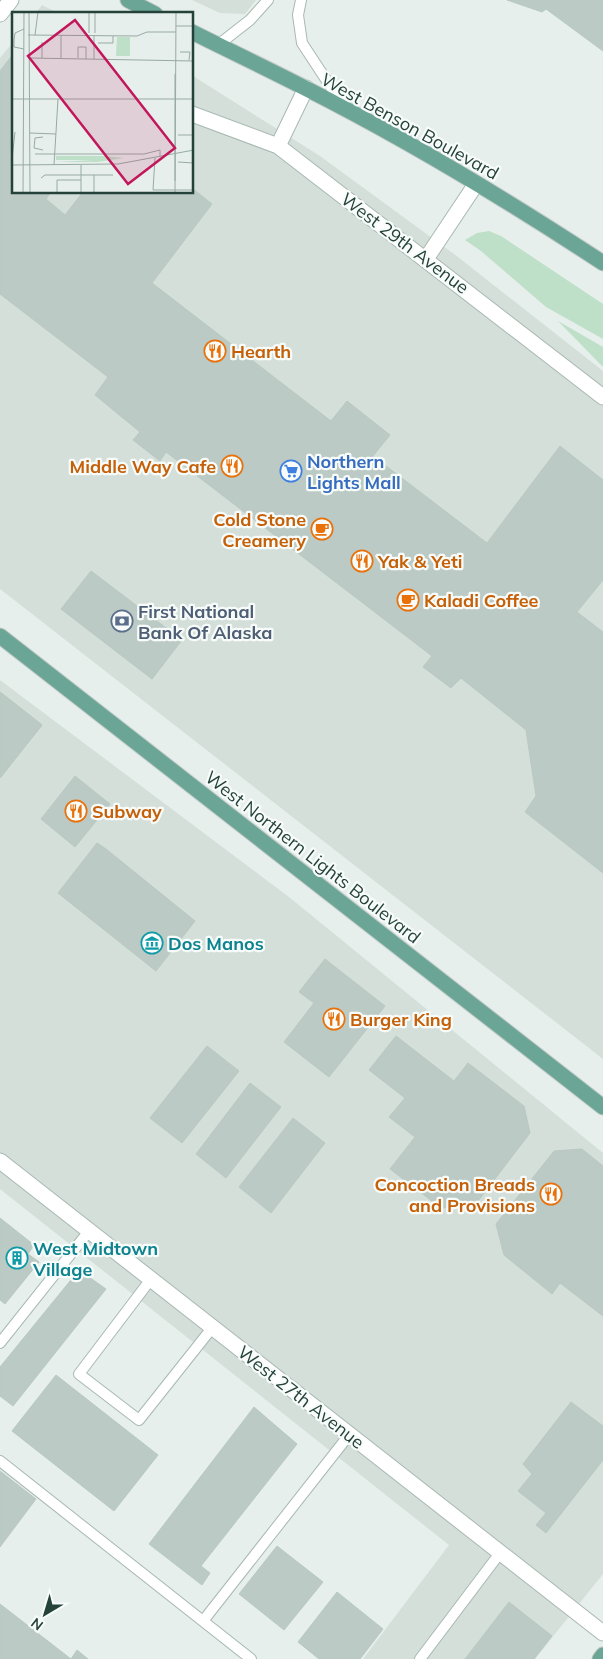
<svg xmlns="http://www.w3.org/2000/svg" width="603" height="1659" font-family="Mulish,sans-serif">
<style>
.built{fill:#d4dfda}
.green{fill:#bfe0c8}
.building{fill:#bbcac4;stroke:#b8c9c2}
.lines{fill:none;stroke-linecap:round;stroke-linejoin:round}
.service-casing{stroke:#a8b8b2;stroke-width:12}
.minor-casing{stroke:#a8b8b2;stroke-width:17}
.secondary-casing{stroke:#a4bbb3;stroke-width:17}
.primary-casing{stroke:#c2cac8;stroke-width:17}
.service{stroke:#fff;stroke-width:10}
.minor{stroke:#fff;stroke-width:15}
.secondary{stroke:#fff;stroke-width:15}
.primary{stroke:#6aa596;stroke-width:15}
.labels{text-anchor:middle;dominant-baseline:central;stroke-width:4.5;stroke-linejoin:round;paint-order:stroke}
.street-label{font-size:18px;fill:#24423a;stroke:#f7fbf9}
.food-label{font-size:18px;font-weight:bold;fill:#c56008;stroke:#f7fbf9;text-anchor:start}
.shop-label{font-size:18px;font-weight:bold;fill:#366cbe;stroke:#f7fbf9;text-anchor:start}
.service-label{font-size:18px;font-weight:bold;fill:#4e5e75;stroke:#f7fbf9;text-anchor:start}
.culture-label{font-size:18px;font-weight:bold;fill:#0d838f;stroke:#f7fbf9;text-anchor:start}
.inset-road{fill:none;stroke:#98aaa4;stroke-width:1}
.view{fill:#c2185b;fill-opacity:0.15;stroke:#c2185b;stroke-width:2.5}
.inset-edge{fill:none;stroke:#24423a;stroke-width:2.5}
</style>
<rect width="100%" height="100%" fill="#e6efeb"/>
<path class="built" d="M192,0H256L245,14L220,13Z
M42,5L60,14H35Z
M14,41V192H192L193,76L320,156L458,257L603,371V1059L0,589V58Z
M0,680L289,897L603,1153V1574L535,1659H363L449,1545L0,1189Z"/>
<path class="green" d="M489,231L501,236L603,304V339L546,307L481,251L465,240L477,233Z
M558,321L603,347V367Z"/>
<path class="building" d="M507,0H603V51L546,9L542,12Z
M14,53V192H51L46,199L65,215L83,192H192V188L212,204L152,283L331,421L347,401L390,435L373,456L487,543L560,446L603,480V580L577,612L603,632V873L525,812L536,796L526,730L461,678L451,688L423,667L432,656L166,452L160,461L133,440L140,432L95,395L108,377L0,294V71Z
M91,571L182,640L152,679L61,609Z
M0,692L42,725L0,778Z
M0,692L42,725L0,778Z
M75,776L110,804L75,847L41,819Z
M97,843L106,849L195,921L156,971L58,893Z
M325,959L385,1006L329,1077L284,1042L314,1003L299,992Z
M396,1036L454,1081L468,1063L524,1106L530,1133L475,1205L441,1208L390,1169L415,1137L389,1117L405,1098L369,1070Z
M207,1046L239,1071L182,1143L150,1118Z
M250,1083L281,1107L226,1178L196,1154Z
M293,1118L325,1143L271,1213L239,1187Z
M582,1149L603,1166V1316L560,1283L552,1294L504,1255L496,1224L554,1151Z
M0,1218L34,1245L28,1254L39,1262L5,1304L0,1300Z
M79,1270L106,1289L13,1406L0,1396V1367Z
M56,1375L158,1455L114,1511L12,1431Z
M571,1402L603,1426V1460L546,1533L536,1525L546,1513L518,1491L532,1474L523,1464Z
M254,1407L297,1444L201,1566L210,1573L202,1585L149,1544Z
M0,1471L36,1499L0,1547Z
M277,1546L323,1582L284,1630L239,1594Z
M337,1592L383,1629L360,1659H319L298,1642Z
M509,1602L552,1636L534,1659H465Z
M0,1604L71,1659L77,1650L88,1659H0Z"/>
<g class="lines">
<g class="service-casing">
<path id="service" d="M301,0L298,15L302,43L344,107
M218,45L250,20L268,0
M151,1279L79,1374L139,1420L212,1328
M0,1343L89,1231
M0,1461L251,1659
M203,1621L349,1435
M420,1659L500,1553"/>
</g>
<g class="minor-casing">
<path id="minor" d="M192,114L278,146L603,397
M278,146L306,88
M426,259L476,184
M0,1161L603,1633"/>
</g>
<g class="secondary-casing">
<path id="secondary" d="M0,14L11,0"/>
</g>
<g class="primary-casing">
<path id="primary" d="M128,0L155,14
M192,32C230,51 268,69 305,88C408,140 507,200 603,263
M0,636L603,1107
M600,1659L603,1655"/>
</g>
<use href="#service" class="service"/>
<use href="#minor" class="minor"/>
<use href="#secondary" class="secondary"/>
<use href="#primary" class="primary"/>
</g>
<defs>
<g id="restaurant-ring" transform="scale(1.125)"><circle r="9.5" fill="#f7fbf9" stroke="#e8710a" stroke-width="1.5"/><path d="M-5-6h1v4h1v-4h1v4h1v-4h1v5L-1.5 .5V6h-2V.5L-5-1ZM5-6V6H3V1.5H1.5Q1.5-4 5-6Z" fill="#e8710a"/></g>
<g id="supermarket-ring" transform="scale(1.125)"><circle r="9.5" fill="#f7fbf9" stroke="#3f7fe0" stroke-width="1.5"/><path d="M-6-5.5h2.5l.6 2H6L4.5 2H-2.5L-4.4-4H-6ZM-1.5 3.2a1.3 1.3 0 1 0 .1 0ZM3 3.2a1.3 1.3 0 1 0 .1 0Z" fill="#3f7fe0"/></g>
<g id="cafe-ring" transform="scale(1.125)"><circle r="9.5" fill="#f7fbf9" stroke="#e8710a" stroke-width="1.5"/><path d="M-5.5-4.5H6V0H3Q3 3.5 0 3.5H-2.5Q-5.5 3.5-5.5 0ZM3-3.2v2h1.7v-2ZM-6 4.5H4V6H-6Z" fill="#e8710a"/></g>
<g id="bank-ring" transform="scale(1.125)"><circle r="9.5" fill="#f7fbf9" stroke="#5c6f8a" stroke-width="1.5"/><path d="M-6-4H6V4H-6ZM0-2.3a2.3 2.3 0 1 0 0 4.6a2.3 2.3 0 1 0 0-4.6Z" fill="#5c6f8a"/></g>
<g id="museum-ring" transform="scale(1.125)"><circle r="9.5" fill="#f7fbf9" stroke="#0f9aa8" stroke-width="1.5"/><path d="M0-6L6-3V-2H-6V-3ZM-5-1h2V3h-2ZM-1-1h2V3h-2ZM3-1h2V3H3ZM-6 4H6V6H-6Z" fill="#0f9aa8"/></g>
<g id="building-ring" transform="scale(1.125)"><circle r="9.5" fill="#f7fbf9" stroke="#0f9aa8" stroke-width="1.5"/><path d="M-4-6H4V6H1V3H-1V6H-4ZM-2.5-4.3h1.7v1.8h-1.7ZM.8-4.3h1.7v1.8H.8ZM-2.5-1h1.7V.8h-1.7ZM.8-1h1.7V.8H.8Z" fill="#0f9aa8"/></g>
</defs>
<g fill-rule="evenodd">
<use href="#restaurant-ring" x="215" y="351"/>
<use href="#restaurant-ring" x="232" y="466"/>
<use href="#supermarket-ring" x="291" y="471"/>
<use href="#cafe-ring" x="322" y="529"/>
<use href="#restaurant-ring" x="362" y="561"/>
<use href="#cafe-ring" x="408" y="600"/>
<use href="#bank-ring" x="122" y="621"/>
<use href="#restaurant-ring" x="76" y="811"/>
<use href="#museum-ring" x="152" y="943"/>
<use href="#restaurant-ring" x="334" y="1019"/>
<use href="#restaurant-ring" x="551" y="1194"/>
<use href="#building-ring" x="17" y="1258"/>
</g>
<g class="labels">
<g class="street-label">
<text transform="translate(410 126) rotate(29)">West Benson Boulevard</text>
<text transform="translate(405 243) rotate(37)">West 29th Avenue</text>
<text transform="translate(313 857) rotate(38)">West Northern Lights Boulevard</text>
<text transform="translate(301 1397) rotate(38)">West 27th Avenue</text>
</g>
<g class="food-label">
<text x="231" y="351">Hearth</text>
<text x="216" y="466" text-anchor="end">Middle Way Cafe</text>
<text x="306" y="519" text-anchor="end">Cold Stone<tspan x="306" dy="21">Creamery</tspan></text>
<text x="378" y="561">Yak &amp; Yeti</text>
<text x="424" y="600">Kaladi Coffee</text>
<text x="92" y="811">Subway</text>
<text x="350" y="1019">Burger King</text>
<text x="535" y="1184" text-anchor="end">Concoction Breads<tspan x="535" dy="21">and Provisions</tspan></text>
</g>
<g class="shop-label">
<text x="307" y="461">Northern<tspan x="307" dy="21">Lights Mall</tspan></text>
</g>
<g class="service-label">
<text x="138" y="611">First National<tspan x="138" dy="21">Bank Of Alaska</tspan></text>
</g>
<g class="culture-label">
<text x="168" y="943">Dos Manos</text>
<text x="33" y="1248">West Midtown<tspan x="33" dy="21">Village</tspan></text>
</g>
</g>
<g transform="translate(12 12)">
<rect width="181" height="181" fill="#e6efeb"/>
<path d="M105,25H118V44H104ZM44,144H93L112,146L85,150H45L81,148H44Z" fill="#bfe0c8"/>
<path class="inset-road" d="M12,0H95M17,0L18,182M77,0V21M83,0V21M107,0H125M137,0H164M164,14H182M12,17L3,21L2,28V35L12,37M16,23L125,24L135,20H164M23,23L26,0M49,23V46M30,30V46M86,31H101V24M168,40H178L177,48M18,46L182,49M66,46V35H74V47M82,47V23M0,87H182M18,121L44,122M166,123H182M31,125L23,126L22,136L31,138M23,142H132L148,138V145M143,146L141,178H182M0,147L3,120M166,150L182,151M0,153L106,152L182,138M42,153L46,87M82,163V182M29,166L33,163H101M163,169V62M11,182L12,0M45,182V168H69M69,182V153M163,182L164,0"/>
<path class="view" d="M63,8L163,136L116,172L16,44Z"/>
<rect width="181" height="181" class="inset-edge"/>
</g>
<g transform="translate(45 1614) rotate(218)" stroke="#f7fbf9" stroke-width="4" paint-order="stroke">
<path d="M0-4L9 19L0 12L-9 19Z" fill="#24423a"/>
<text y="-8" font-size="14" font-weight="bold" text-anchor="middle" fill="#24423a">N</text>
</g>
</svg>
